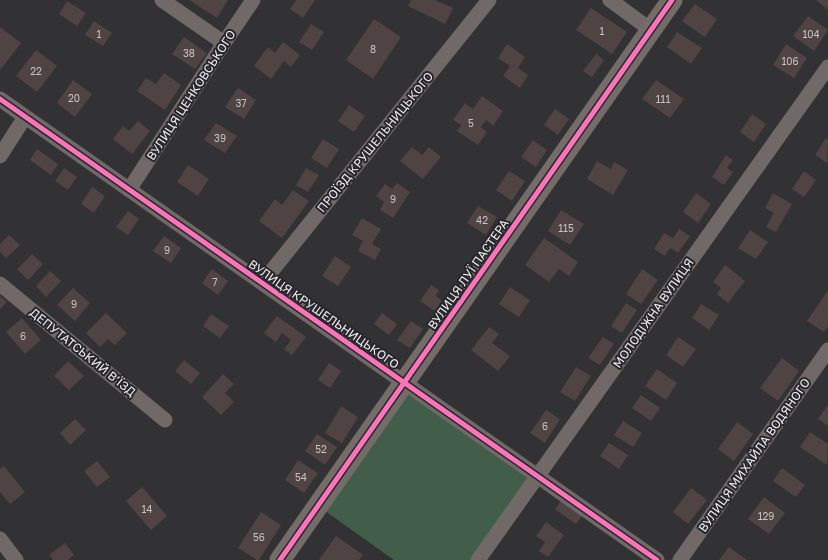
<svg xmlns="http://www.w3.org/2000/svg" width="828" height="560" font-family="'Golos Text',sans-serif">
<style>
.green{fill:#425d4a}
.building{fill:#4f4344}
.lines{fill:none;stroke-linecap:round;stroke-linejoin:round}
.street{stroke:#706967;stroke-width:15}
.secondary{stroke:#736c69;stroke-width:21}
.cycleway-casing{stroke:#28272b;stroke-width:8}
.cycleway{stroke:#fb73b8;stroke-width:5}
.labels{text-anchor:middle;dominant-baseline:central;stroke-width:4;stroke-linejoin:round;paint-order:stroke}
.number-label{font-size:10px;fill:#c7c3c6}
.street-label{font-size:12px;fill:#efeef1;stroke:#28272b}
</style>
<rect width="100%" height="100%" fill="#323134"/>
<path class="green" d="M404,383L536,475L478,560H394L318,506Z"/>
<path class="building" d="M189,0H228L217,18Z
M296,0H315L303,18L290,9Z
M411,0H435L453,8L445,24L408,6Z
M816,0H828V10Z
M67,1L86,13L77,26L59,14Z
M695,4L717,19L705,37L682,21Z
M591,8L627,32L612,54L576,30Z
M808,16L828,30L814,51L793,36Z
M374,19L401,37L373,79L346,60Z
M94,21L112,33L103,46L85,35Z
M311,24L324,32L312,50L299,42Z
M0,27L21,43L1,69L0,68Z
M677,32L702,48L691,64L667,47Z
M184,37L207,53L195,69L172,54Z
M283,42L300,55L291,67L284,61L271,79L254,66L268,47L275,53Z
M507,44L525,57L518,68L528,75L520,88L503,76L510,66L498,58Z
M786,44L807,58L794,78L773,65Z
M36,50L57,66L37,92L16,76Z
M596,54L604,60L592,77L583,71Z
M164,73L181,85L165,110L137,91L146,78L156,84Z
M73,80L92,94L75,117L57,103Z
M656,80L684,99L670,118L642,99Z
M238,88L256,100L244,119L225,107Z
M482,96L503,111L493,126L486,120L481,127L487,132L478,145L457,131L461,125L453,120L465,103L473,109Z
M349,105L365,116L354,132L338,121Z
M555,109L569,119L558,135L544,125Z
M752,114L766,124L754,142L740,132Z
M138,121L150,131L132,154L113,139L123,126L129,131Z
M216,123L237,136L225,153L204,140Z
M826,138L828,140L827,163L815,155Z
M323,139L339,149L327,168L311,158Z
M533,140L547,150L536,167L521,157Z
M412,147L422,155L429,147L441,157L423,179L400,161Z
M37,149L58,164L51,175L30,160Z
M726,155L733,160L727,168L733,172L724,185L712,177Z
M597,161L611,169L614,162L628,170L613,195L587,179Z
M188,165L209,179L198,196L177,182Z
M64,168L77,177L68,190L55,181Z
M306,168L319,175L308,192L296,185Z
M509,171L525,181L512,201L496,190Z
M804,171L816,180L804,197L792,189Z
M397,183L410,192L393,218L380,210L384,202L376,196L385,184L392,189Z
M92,187L105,196L94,213L81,204Z
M293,190L309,201L282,238L259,221L275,199L282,205Z
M696,193L711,204L698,223L683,212Z
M773,193L792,204L776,232L766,227L774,213L765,208Z
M478,206L497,217L486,235L467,223Z
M561,210L584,224L570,245L548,231Z
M128,211L139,219L128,235L116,227Z
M362,218L381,229L372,244L381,249L375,260L358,251L363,241L352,235Z
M679,229L690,236L678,253L670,248L665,256L654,249L664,233L673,238Z
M750,230L768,242L756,259L738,248Z
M9,235L20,245L6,258L0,252V244Z
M164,236L181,248L171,263L153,251Z
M544,238L578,262L569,276L559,269L549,282L525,265Z
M32,254L43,264L28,280L17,269Z
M335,256L351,267L338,286L322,276Z
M725,265L745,281L728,303L717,294L721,288L713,282Z
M212,269L228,281L218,295L202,283Z
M642,269L658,280L641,304L626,294Z
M50,271L61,281L46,297L36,286Z
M431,285L439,290L436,296L442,301L435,311L420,301Z
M510,287L530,300L519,317L499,304Z
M73,288L90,303L75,321L57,305Z
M828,290V326L824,332L807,321Z
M0,296L7,302L0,309Z
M626,303L637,310L622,333L611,326Z
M701,304L719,315L709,330L692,318Z
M106,313L127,333L115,345L108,339L100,347L86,333Z
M382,313L397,324L389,335L374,324Z
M211,314L229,326L220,338L203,326Z
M277,316L306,337L292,355L284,349L291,340L282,333L276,342L264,333Z
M22,318L41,340L25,354L6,332Z
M411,321L423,329L410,348L397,340Z
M489,327L499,334L492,343L510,356L498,371L471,350Z
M603,337L614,344L600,365L588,358Z
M678,337L696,349L683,367L666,355Z
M782,358L799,371L778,401L760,388Z
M184,360L200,373L191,384L175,371Z
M68,361L84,376L69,390L54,376Z
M329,363L341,371L330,388L318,380Z
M576,367L591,376L575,401L560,392Z
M657,369L677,383L666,400L645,386Z
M223,374L234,384L225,393L234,402L221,415L202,397Z
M641,395L660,408L651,421L632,408Z
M828,405V426L818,419Z
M341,406L358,417L342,443L325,433Z
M546,410L560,419L545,443L530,433Z
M75,419L86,430L70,445L60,433Z
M623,421L642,433L633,447L614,435Z
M737,422L753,434L734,461L718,449Z
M810,432L828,444L827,465L800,447Z
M317,434L337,447L325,465L305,451Z
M609,443L628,455L619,469L600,456Z
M298,460L318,473L304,493L285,480Z
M97,461L110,477L97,487L84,471Z
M4,466L25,492L10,504L0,492V469Z
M782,468L805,485L796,497L773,481Z
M142,487L167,516L151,530L126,501Z
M691,488L707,500L688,524L673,512Z
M565,496L586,511L576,524L555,509Z
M764,497L785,513L769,534L748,519Z
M261,512L281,525L259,560H257L238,548Z
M546,522L564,535L548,557L539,551L545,542L536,536Z
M336,536L363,555L359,560H319Z
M65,543L74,555L68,560H53L49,555Z
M729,547L747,560H719Z"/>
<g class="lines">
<path class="street" d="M162,0L224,43
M610,0L651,30
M0,99L657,560
M0,156L25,117
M129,190L224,43L253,0
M262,283L489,0
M0,284L165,420
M0,539L16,560
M478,560L828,67
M680,560L828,350"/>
<path class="secondary" d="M280,560L672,0"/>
<g class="cycleway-casing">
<path id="cycleway" d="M0,99L657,560
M280,560L672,0"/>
</g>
<use href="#cycleway" class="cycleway"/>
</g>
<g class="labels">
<g class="number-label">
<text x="602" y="31">1</text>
<text x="99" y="34">1</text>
<text x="811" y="34">104</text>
<text x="373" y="49">8</text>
<text x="189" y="53">38</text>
<text x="790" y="61">106</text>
<text x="36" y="71">22</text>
<text x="74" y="98">20</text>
<text x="663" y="99">111</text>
<text x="241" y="103">37</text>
<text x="471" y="123">5</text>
<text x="220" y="138">39</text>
<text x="393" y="199">9</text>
<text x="482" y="220">42</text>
<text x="566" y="228">115</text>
<text x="167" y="250">9</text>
<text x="215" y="282">7</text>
<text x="74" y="304">9</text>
<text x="23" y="336">6</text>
<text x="545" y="426">6</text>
<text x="321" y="449">52</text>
<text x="301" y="477">54</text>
<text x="147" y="509">14</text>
<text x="766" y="516">129</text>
<text x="259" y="537">56</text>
</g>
<g class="street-label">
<text transform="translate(191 95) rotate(-57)">ВУЛИЦЯ ЦЕНКОВСЬКОГО</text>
<text transform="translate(375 142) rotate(-51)">ПРОЇЗД КРУШЕЛЬНИЦЬКОГО</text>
<text transform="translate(468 274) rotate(-55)">ВУЛИЦЯ ЛУЇ ПАСТЕРА</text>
<text transform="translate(653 313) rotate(-55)">МОЛОДІЖНА ВУЛИЦЯ</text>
<text transform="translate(324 314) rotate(35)">ВУЛИЦЯ КРУШЕЛЬНИЦЬКОГО</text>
<text transform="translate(83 352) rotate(39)">ДЕПУТАТСЬКИЙ В’ЇЗД</text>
<text transform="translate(754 455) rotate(-55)">ВУЛИЦЯ МИХАЙЛА ВОДЯНОГО</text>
</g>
</g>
</svg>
